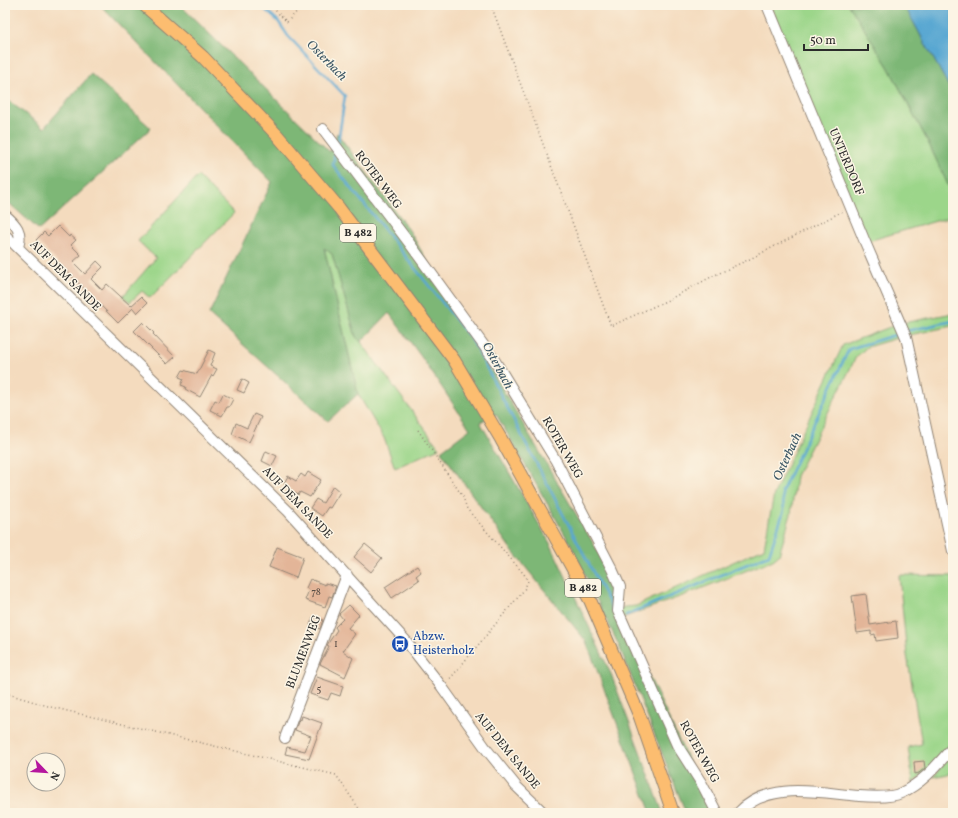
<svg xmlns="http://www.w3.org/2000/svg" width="958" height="818" font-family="Vollkorn,serif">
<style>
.green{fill:#9cd68a;stroke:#64805a}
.forest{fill:#7db776;stroke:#547150}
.water{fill:#59a7d2;stroke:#42697e}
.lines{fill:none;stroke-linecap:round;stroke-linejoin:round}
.stream{stroke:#59a7d2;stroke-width:2.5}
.building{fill:#e3b598}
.minor-casing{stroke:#908374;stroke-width:12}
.major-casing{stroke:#908374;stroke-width:14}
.path{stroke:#908374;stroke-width:1.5;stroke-dasharray:1 3;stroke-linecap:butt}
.minor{stroke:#fff;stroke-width:10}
.major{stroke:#fcbd6f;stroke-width:12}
.labels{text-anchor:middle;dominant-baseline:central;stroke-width:3;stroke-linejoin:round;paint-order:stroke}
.number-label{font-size:10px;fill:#594e46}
.shield{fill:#fcf5e5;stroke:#6a6863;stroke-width:1}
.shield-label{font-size:11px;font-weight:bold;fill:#2b2b2b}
.street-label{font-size:12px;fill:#2b2b2b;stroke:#fcf5e5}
.transit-label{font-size:12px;fill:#164399;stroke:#fcf5e5;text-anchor:start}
.water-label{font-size:13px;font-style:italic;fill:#3b5665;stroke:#fcf5e5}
</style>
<rect width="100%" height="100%" fill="#fcf5e5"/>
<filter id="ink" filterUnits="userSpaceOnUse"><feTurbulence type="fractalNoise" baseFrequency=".025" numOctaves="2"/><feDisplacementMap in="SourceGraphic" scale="8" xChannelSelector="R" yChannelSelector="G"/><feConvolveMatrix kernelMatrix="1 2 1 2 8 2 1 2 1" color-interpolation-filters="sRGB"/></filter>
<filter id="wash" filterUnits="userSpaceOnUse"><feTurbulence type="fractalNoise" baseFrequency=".012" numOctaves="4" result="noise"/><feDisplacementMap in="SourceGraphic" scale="16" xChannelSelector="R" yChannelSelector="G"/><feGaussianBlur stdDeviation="0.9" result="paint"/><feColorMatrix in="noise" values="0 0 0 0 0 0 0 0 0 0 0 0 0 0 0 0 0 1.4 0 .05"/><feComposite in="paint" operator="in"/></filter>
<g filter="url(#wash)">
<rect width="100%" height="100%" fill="#f4dbbe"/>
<path class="green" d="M770,5H849L889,68L927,140L948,185L953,190V216L865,242Z
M198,176L234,213L150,298L142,291L130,302L123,296L156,258L138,241Z
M324,247L332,254L356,337L361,342L439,448L395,468L384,438L358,394Z
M953,313V326L904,336L867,347L856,357L796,476L791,514L779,555L773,560L685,595L619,619L617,608L636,606L764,548L774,494L843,345L898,324Z
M899,575L953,576V746L913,783L908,747L922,744L907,655Z
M953,753V773L933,777Z"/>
<path class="forest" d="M100,5H180L330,152L337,133L409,230L613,577L617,608L713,813H686L619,646L571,545L496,414L480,422L551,545L611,674L663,813H651L586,641L513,552L441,451L470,429L422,358L389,313L361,342L356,337L332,254L324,248L358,394L328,421L209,314L272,182Z
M849,5H904L953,94V190L948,185L927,140L889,68Z
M91,74L151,128L39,230L10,204L5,201V98L44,128Z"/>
<path class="water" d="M904,5H953V94Z"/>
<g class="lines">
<path class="stream" d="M260,5L278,21L288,36L345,96L338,143
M335,151L333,165L472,340L614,612
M906,331L953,321
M626,615L769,555L784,510L782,491L849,349L901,333"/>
</g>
<g id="blocks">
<path class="building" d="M58,226L69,237L70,235L76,240L71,245L81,255L73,262L85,274L97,261L103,267L91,279L102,290L107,284L131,306L141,297L147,303L137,313L133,308L118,323L36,240L44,232L48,236Z
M143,322L154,333L153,334L175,357L167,364L134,331Z
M209,350L215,353L210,366L217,369L213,376L212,375L200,397L185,389L186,387L181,385L184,379L179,377L183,370L197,374Z
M242,379L249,383L244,393L237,390Z
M223,394L233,399L229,407H227L222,416L210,410L215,400L219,402Z
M254,414L261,417L249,442L232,434L236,423L247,428Z
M266,451L277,456L272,466L262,461Z
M308,472L321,480L310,497L300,492L298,495L287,487L288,485L284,483L288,476L296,481L301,474L305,477Z
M333,486L340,492L330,508L328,507L322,516L310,508L316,499L323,503Z
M365,544L382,558L371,572L354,557Z
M277,547L303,557L296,578L269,567Z
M417,566L421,572L416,576L419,580L392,598L385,587Z
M310,579L325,585V583L336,586L332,597L329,596L325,607L305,600L309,590L306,588Z
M866,594L870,625L896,621L898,638L876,641L875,634L871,635V631L857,633L852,596Z
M349,605L359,615L348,628L355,634L343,651L353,658L345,677L320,664L329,646L327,645L337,630L335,627L343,619L339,614Z
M313,617L323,620L320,629L310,625Z
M317,677L343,686L340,696L331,693L328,700L310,694Z
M302,716L322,723L309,759L285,754L287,747L305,751L311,736L295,730L299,719L301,720Z
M924,761L925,768L919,773L915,774L914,762Z"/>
</g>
</g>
<g filter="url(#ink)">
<use href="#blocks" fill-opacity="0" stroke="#908374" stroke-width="1"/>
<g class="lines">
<g class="minor-casing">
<path id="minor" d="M767,5L865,242L906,337L953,551
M323,129L410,244L495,361L556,461L612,569L620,587L618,611L622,620L677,745L702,784L717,813
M5,215C16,224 23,232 18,247
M5,235L288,511L406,641L442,687L487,750L516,786L544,813
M285,738L347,575
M738,813C769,780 819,793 859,796C871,797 891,798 901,793C924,782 937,765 953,747"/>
</g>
<g class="major-casing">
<path id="major" d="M144,5L203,57L277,135L339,208L454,360L501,439L590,600L640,717L673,813"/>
</g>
<path class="path" d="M270,5L287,22L303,5
M491,5L611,326L668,300L713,276L752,258L843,211
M418,430L463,497L467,509L524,574L528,581L524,590L449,680
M5,693L51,707L336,775L362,813"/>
<use href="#minor" class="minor"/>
<use href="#major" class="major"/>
</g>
</g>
<defs>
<g id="bus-disc" transform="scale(0.9)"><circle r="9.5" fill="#1a4fb4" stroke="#fcf5e5"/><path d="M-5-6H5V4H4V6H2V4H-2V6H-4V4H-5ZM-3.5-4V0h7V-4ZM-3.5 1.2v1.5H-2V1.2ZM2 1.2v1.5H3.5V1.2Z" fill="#fff"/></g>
</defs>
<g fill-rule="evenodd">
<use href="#bus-disc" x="400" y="644"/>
</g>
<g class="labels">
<g class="number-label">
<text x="316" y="592">78</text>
<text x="336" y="644">1</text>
<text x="319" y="689">5</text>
</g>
<g class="shield">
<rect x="340" y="224" width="36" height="18" rx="3"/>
<rect x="565" y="579" width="36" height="18" rx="3"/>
</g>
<g class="shield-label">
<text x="358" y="233">B 482</text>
<text x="583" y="588">B 482</text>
</g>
<g class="street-label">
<text transform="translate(846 162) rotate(67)">UNTERDORF</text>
<text transform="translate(378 180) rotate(53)">ROTER WEG</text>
<text transform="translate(65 276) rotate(45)">AUF DEM SANDE</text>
<text transform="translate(562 448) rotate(60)">ROTER WEG</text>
<text transform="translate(297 503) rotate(46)">AUF DEM SANDE</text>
<text transform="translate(304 652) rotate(-69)">BLUMENWEG</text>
<text transform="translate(507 751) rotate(51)">AUF DEM SANDE</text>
<text transform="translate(699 752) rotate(61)">ROTER WEG</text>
</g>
<g class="transit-label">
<text x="413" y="637">Abzw.<tspan x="413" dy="14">Heisterholz</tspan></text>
</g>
<g class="water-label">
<text transform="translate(326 61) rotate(46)">Osterbach</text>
<text transform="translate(497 366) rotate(62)">Osterbach</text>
<text transform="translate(788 457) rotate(-65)">Osterbach</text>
</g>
</g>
<rect width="958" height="818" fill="none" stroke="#fcf5e5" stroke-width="20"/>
<g transform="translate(46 772) rotate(115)"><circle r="19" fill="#fcf5e5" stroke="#a8a49b"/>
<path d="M0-3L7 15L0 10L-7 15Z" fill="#b5179e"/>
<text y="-6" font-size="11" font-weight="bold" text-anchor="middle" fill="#2b2b2b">N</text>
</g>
<path d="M804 44v6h64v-6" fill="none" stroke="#2b2b2b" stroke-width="2"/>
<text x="810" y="44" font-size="12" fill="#2b2b2b" stroke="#fcf5e5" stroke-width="3" paint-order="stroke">50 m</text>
</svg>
